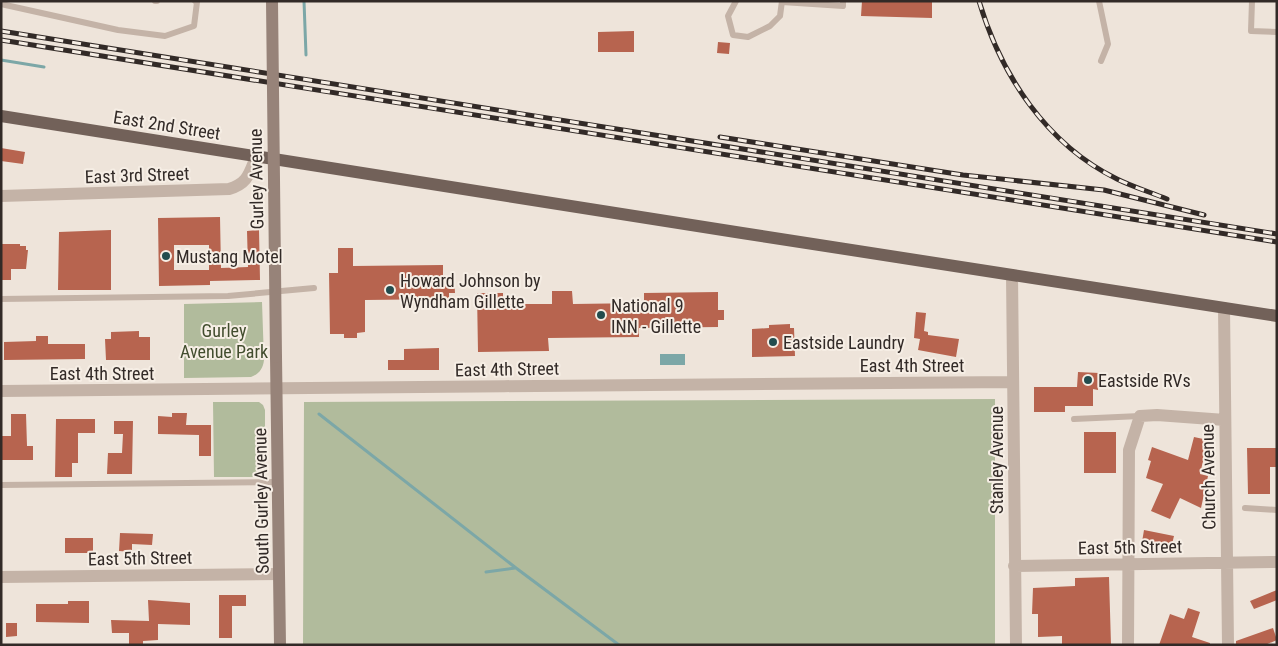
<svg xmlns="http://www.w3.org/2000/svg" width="1278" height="646" font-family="'Roboto Condensed',sans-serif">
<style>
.green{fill:#b1bb9c}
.water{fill:#7ca7a7}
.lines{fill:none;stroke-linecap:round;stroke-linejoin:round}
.stream{stroke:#7ca7a7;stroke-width:3}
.building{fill:#b7644f;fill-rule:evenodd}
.lane{stroke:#c4b3a7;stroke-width:6}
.street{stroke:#c4b3a7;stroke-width:12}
.secondary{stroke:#978379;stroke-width:12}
.primary{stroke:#726159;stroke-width:12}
.rail-casing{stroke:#322a27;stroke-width:5}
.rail{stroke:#f6eee5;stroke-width:3;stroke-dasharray:9;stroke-linecap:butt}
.secondary-bridge{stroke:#978379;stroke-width:12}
.poi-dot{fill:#224c4e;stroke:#f6eee5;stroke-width:2}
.labels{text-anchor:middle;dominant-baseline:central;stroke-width:4;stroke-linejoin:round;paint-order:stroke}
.street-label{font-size:18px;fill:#322a27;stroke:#f6eee5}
.poi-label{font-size:18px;fill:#322a27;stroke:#f6eee5;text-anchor:start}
.park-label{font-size:18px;fill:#424d2e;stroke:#f6eee5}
</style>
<rect width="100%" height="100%" fill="#eee4da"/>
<path class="green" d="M262,302L264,360C263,369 259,374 251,377L184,378V304Z
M995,399V645H303L304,402Z
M213,402H259L263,405L265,410V477H214Z"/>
<path class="water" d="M660,354H685V365H660Z"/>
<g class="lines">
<path class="stream" d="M304,1L306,55
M1,60L44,67
M319,414L516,568L619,645
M486,572L515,568"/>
</g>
<path class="building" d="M862,1H932V18L861,16Z
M634,31V52H598V32Z
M718,42L730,43L729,54L717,53Z
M1,148L25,152L23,164L1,161Z
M220,217L221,268L248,267L247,231L259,230L260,280L210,281V285L159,286L158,218ZM174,245H209V270H174Z
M111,230V290H58L59,232Z
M1,244H20V246H26V250H28L26,269H11V280H2Z
M338,248H353V266L443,265V276H454L455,293H449V299L365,300V332L357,333V338H344V334H330L329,273H338Z
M552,291H572L573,304L644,303V293L718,292V310H724V320H718V327L639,328V337L548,338L549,351L478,352L477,293H503V304H552Z
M916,312L926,313L924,331L928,332V335L959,339L956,357L918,350L920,339L914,338Z
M790,324V328H794L795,356L752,357V329L769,328V325Z
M139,331V337H150V360H106L105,339H111V332Z
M36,336H48V344H85V359L4,360V342L36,341Z
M439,348V370H388V360H404V349Z
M1078,372L1099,373L1098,390L1093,389V406H1065V412H1034V387H1077Z
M172,413H187L186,425H211V456H199V435L158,434V416L172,417Z
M11,414H26L27,446H33V460H1V436H11Z
M56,419H95V433H78V463H72V477H55Z
M114,421H133L132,474H107L108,453H122L123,434H114Z
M1084,432H1116V473H1084Z
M1194,437L1208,440L1200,474L1208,476L1201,508L1180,498L1170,519L1151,511L1163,484L1146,478L1151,461L1148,460L1152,447L1188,460Z
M1247,448H1277V467H1270V494H1248Z
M1144,530L1174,536L1171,548L1142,542Z
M120,533L153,534L152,545L132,544V552L119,551Z
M65,538H93V553H65Z
M1109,577L1111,645H1062V636L1038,637V614H1032L1033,588L1075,586V578Z
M1277,590V600L1254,609L1250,601Z
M219,595H246V606H232V638H219Z
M148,600L190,603V625L158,624V640L143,641V645H129V633H112L111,620L149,621Z
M68,601H89V623L36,622V604H68Z
M1188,608L1200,612L1192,637L1210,643V645H1159L1170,614L1184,619Z
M6,623H17V636L6,637Z
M1273,628L1277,640L1265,645H1236V641Z"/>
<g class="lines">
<path class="lane" d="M155,1H157
M736,1L728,16L733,35L748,37L770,26L780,16L782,1
M1099,1L1108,44L1101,61
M1252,1L1251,31L1277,32
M782,2L843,6V1
M1,4L118,30L165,36L194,26L197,2L195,1
M1,299L228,296L314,288
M1074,419L1140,416
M1,485L278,482
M1245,508L1277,510"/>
<path class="street" d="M1,196L229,189C248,183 249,174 256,157
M1012,275L1016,645
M1224,308L1228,645
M1,391C338,390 676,382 1013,382
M1014,566L1277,562
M1,577L279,574
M1128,645L1129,450L1140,416L1157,415L1225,420"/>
<path class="secondary" d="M276,357L280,645"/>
<path class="primary" d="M1,116L742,233L1277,316"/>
<g class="rail-casing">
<path id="rail" d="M979,1C1001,75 1046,144 1117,179C1133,187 1150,192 1167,199
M1,31L1277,234
M1,40L1277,242
M720,137L963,175L1104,190L1204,215"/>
</g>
<use href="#rail" class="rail"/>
<path class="secondary-bridge" d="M272,1L276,357"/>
</g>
<g class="poi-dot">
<circle cx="166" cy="256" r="5"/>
<circle cx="390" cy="290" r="5"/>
<circle cx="601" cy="315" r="5"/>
<circle cx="773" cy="342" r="5"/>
<circle cx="1088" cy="380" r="5"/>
</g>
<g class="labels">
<g class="street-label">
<text transform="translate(167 125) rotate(9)">East 2nd Street</text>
<text transform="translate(137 175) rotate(-2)">East 3rd Street</text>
<text transform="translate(256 179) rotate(-91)">Gurley Avenue</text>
<text x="912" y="365">East 4th Street</text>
<text transform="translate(507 369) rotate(-1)">East 4th Street</text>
<text x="102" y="373">East 4th Street</text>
<text transform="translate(996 460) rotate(-90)">Stanley Avenue</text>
<text transform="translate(1208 477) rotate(-91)">Church Avenue</text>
<text transform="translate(261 501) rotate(-91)">South Gurley Avenue</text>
<text transform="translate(1130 547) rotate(-1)">East 5th Street</text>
<text transform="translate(140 558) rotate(-1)">East 5th Street</text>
</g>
<g class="poi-label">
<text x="176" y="256">Mustang Motel</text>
<text x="400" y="280">Howard Johnson by<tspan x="400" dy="21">Wyndham Gillette</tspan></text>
<text x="611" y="305">National 9<tspan x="611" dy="21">INN - Gillette</tspan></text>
<text x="783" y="342">Eastside Laundry</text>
<text x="1098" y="380">Eastside RVs</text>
</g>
<g class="park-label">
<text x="224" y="330">Gurley<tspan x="224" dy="21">Avenue Park</tspan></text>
</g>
</g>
<rect width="1278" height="646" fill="none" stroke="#322a27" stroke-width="5"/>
</svg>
